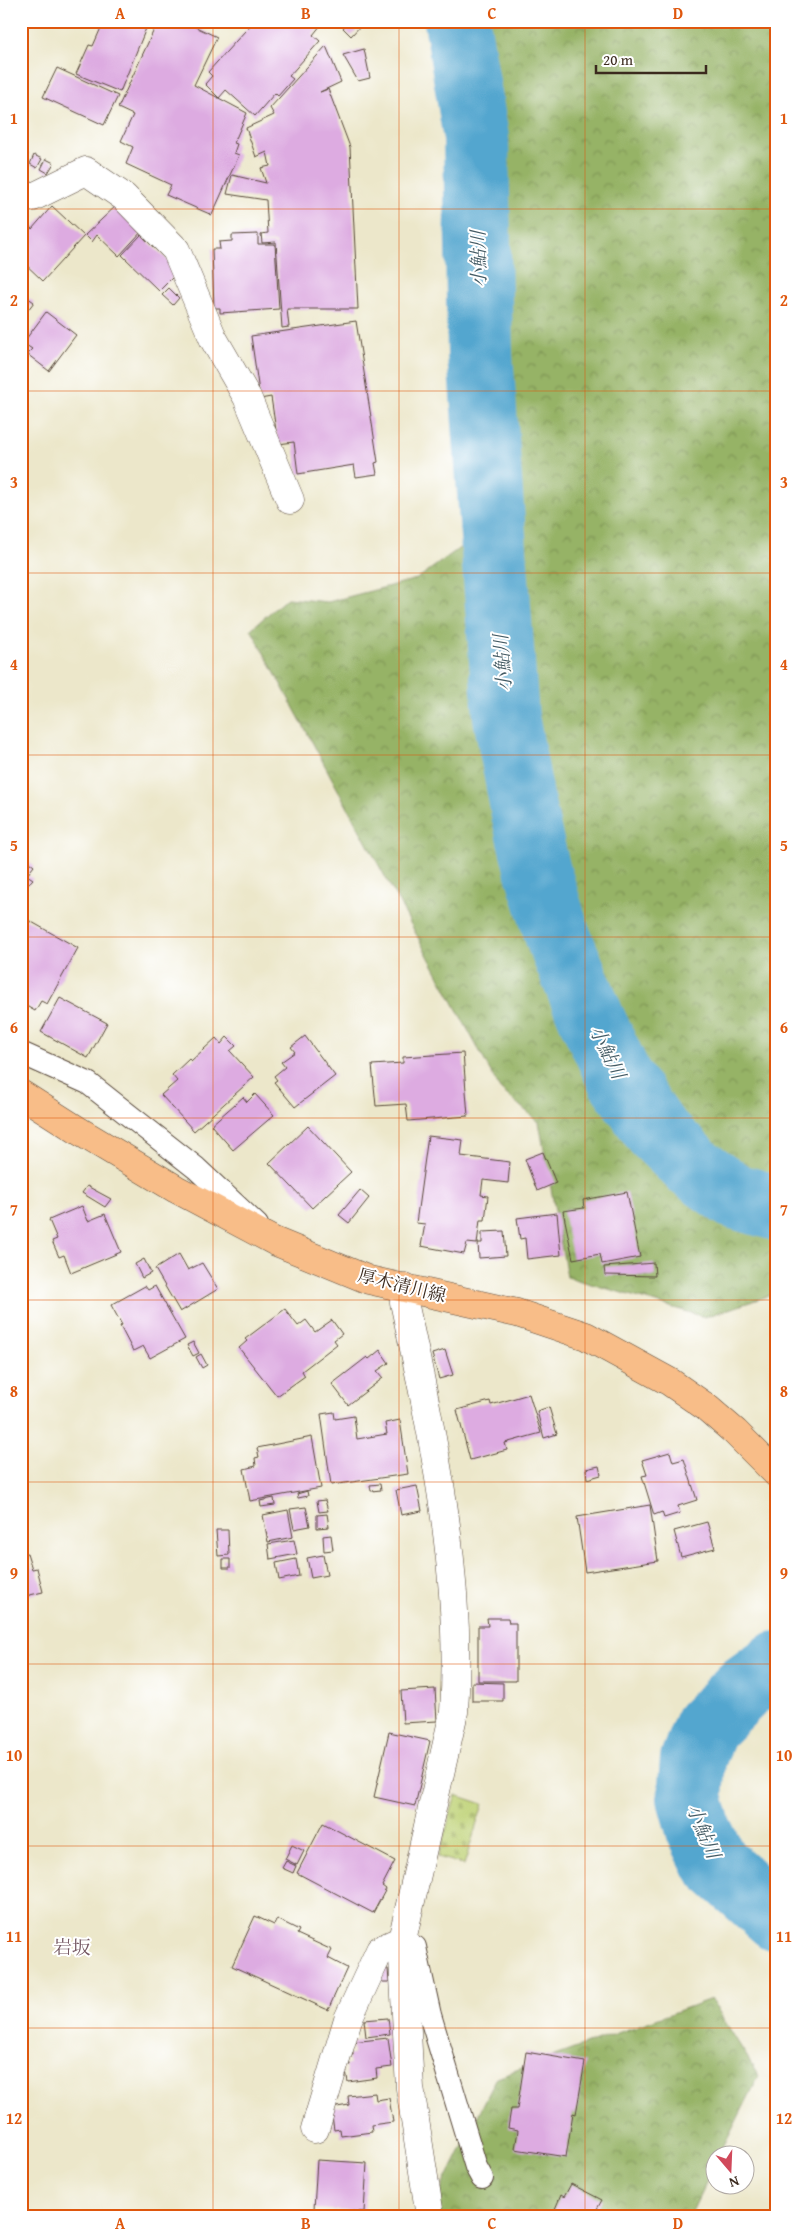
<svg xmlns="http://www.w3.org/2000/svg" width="798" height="2237" font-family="'Gentium Book Plus','Noto Serif JP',serif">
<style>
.forest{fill:url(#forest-crowns);stroke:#686e42}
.cemetery{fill:url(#cemetery-stones);stroke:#7c7e49}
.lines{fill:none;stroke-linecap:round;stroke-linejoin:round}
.river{stroke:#53a6cf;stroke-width:66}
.building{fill:#ddabe1}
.lane-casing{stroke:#564638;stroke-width:24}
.street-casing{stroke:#564638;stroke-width:29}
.primary-casing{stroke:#564638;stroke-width:29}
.lane{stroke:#fff;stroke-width:22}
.street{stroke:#fff;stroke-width:28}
.primary{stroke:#f8bd88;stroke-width:28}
.grid{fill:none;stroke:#df570d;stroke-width:1;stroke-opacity:0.55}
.labels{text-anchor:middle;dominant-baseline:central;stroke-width:4;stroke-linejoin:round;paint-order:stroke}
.street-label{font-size:18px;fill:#3b2a1e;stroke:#fff}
.water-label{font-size:19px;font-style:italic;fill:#455c65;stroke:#fff}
.neighbourhood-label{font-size:19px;fill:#745762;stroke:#fff}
.neatline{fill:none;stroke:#df570d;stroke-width:2}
.grid-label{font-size:16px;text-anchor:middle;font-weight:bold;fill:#df570d}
</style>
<defs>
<pattern id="forest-crowns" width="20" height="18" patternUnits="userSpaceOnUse" patternTransform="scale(1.25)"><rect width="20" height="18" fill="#96b366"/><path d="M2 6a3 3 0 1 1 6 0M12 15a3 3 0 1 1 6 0" fill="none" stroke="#7c9253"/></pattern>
<pattern id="cemetery-stones" width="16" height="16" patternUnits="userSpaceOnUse" patternTransform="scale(1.25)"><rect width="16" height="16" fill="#bed174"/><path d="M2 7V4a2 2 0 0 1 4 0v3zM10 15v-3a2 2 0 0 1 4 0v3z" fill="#a4b464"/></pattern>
</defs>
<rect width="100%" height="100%" fill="#fff"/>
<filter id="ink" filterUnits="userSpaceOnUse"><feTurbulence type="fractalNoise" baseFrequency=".02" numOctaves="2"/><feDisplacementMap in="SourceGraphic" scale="10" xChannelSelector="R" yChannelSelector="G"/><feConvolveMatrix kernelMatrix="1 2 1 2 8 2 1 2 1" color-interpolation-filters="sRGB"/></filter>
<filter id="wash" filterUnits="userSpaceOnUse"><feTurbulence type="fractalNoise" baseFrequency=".0096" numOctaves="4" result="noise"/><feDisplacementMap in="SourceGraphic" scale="20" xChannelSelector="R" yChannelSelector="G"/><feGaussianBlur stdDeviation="1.12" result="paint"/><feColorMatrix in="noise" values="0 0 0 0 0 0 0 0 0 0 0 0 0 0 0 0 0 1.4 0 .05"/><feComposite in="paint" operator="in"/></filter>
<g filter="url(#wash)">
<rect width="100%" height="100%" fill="#ece7ca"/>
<path class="forest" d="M461,21H777V1293L705,1317L567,1277L539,1122L500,1089L251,629L287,598L328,602L417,579L468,542L458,376L494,295L485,162Z
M711,1999L759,2076L720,2154H716L715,2164L690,2216H428L497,2077Z"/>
<path class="cemetery" d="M456,1795L483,1804L464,1865L438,1857Z"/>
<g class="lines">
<path class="river" d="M457,21L476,138L480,354L506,717L524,813L538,872L558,937L592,1019L620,1079L656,1131L693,1167L734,1196L777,1208
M777,1664L745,1687L706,1726L693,1759L690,1798L699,1830L715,1863L777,1918"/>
</g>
<g id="blocks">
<path class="building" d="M104,21H149L120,92L76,74L89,45L93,46Z
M158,21H183L217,37L194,85L247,113L234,143L237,144L234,153L239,155L212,215L166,195L171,185L126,164L133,147L121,141L133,115L118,108Z
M254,21H317L321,25L313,35L320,41L289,76L293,79L278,96L275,93L255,116L226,90L219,98L205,84L212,76L208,72Z
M349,21L363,23L351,36L343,28Z
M326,46L341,82L320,92L328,89L350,147L358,309H287L289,327L282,328L276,242L262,243L261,234L268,233L266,200L227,194L232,175L266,183L261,168L270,166L267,152L256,157L246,128L274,115L270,108Z
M364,49L370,78L358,81L343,55Z
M57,68L118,96L104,125L43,97Z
M22,151L28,154L25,161L21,159Z
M34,155L42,159L37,168L30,164Z
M46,159L54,163L48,173L41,169Z
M118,204L144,229L119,256L97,235L92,242L85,235Z
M52,206L84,236L43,281L21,260V219L32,229Z
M258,234V244H275L279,309L220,313V308H214L212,249H220L219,242L232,241V235Z
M141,235L179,271L159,291L122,255Z
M169,288L179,298L173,305L162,295Z
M21,293L34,302L21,319Z
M46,312L76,335L49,371L27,354L32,349L23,343Z
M356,321L378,462L375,463L377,474L356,477L354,465L298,474L294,442L278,444L271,397L260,399L251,336Z
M21,856L34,866L27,875L33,879L21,892Z
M21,916L78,948L47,1004L41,1001L35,1011L21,1003Z
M60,998L107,1023L88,1058L41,1032Z
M305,1036L335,1076L295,1107L274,1082L277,1080L274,1076L285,1067L281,1062L295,1052L291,1047Z
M227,1037L236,1046L230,1051L254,1077L194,1131L161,1095L177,1081L172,1075L189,1059L191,1061L216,1038L221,1044Z
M463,1053L468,1116L408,1121L406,1104L376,1106L372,1065L403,1063V1057Z
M255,1094L274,1115L233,1150L211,1125L243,1097L247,1102Z
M308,1126L351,1172L312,1208L269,1163Z
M428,1136L463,1140L461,1156L510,1162L508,1183L483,1180L481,1195L488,1196L485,1220H480L477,1244L467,1243L464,1254L421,1246L425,1224L416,1223Z
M543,1152L556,1183L537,1191L525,1159Z
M87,1186L111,1199L105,1207L82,1193Z
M360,1190L369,1198L349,1223L339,1215Z
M627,1192L640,1257L602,1264L600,1254L573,1259L563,1211L584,1208L583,1200Z
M82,1206L88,1221L105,1214L121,1252L71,1273L64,1255L59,1257L52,1241L57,1239L49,1220Z
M557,1213L561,1255L527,1259L525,1238L520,1239L517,1218Z
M504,1231L506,1256L479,1258L478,1243H482V1232Z
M179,1254L188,1270L202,1263L218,1289L180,1312L155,1269Z
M144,1259L151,1273L142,1278L135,1264Z
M654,1263L655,1276L605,1275L604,1267Z
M145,1286L148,1290L155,1286L185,1339L150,1358L143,1346L133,1351L120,1326L122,1325L111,1305Z
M285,1309L298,1326L306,1320L315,1332L332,1320L342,1334L334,1340L337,1344L302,1371L305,1376L277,1396L239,1348L247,1341L245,1339Z
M193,1342L199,1353L193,1356L187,1345Z
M380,1350L389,1363L377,1371L383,1378L348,1405L332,1384L367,1357L369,1359Z
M445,1350L453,1375L439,1379L432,1354Z
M201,1354L207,1365L202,1368L196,1357Z
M529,1394L541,1433L505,1443L507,1450L470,1460L457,1410L490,1401L491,1405Z
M549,1407L557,1434L544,1438L537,1411Z
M334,1412L335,1419L354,1416L357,1439L387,1434L385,1423L400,1420L408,1474L331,1485L321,1414Z
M312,1437L321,1488L250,1501L244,1469L256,1466L255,1458L259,1457L257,1448Z
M670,1452L673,1462L684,1459L697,1500L678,1506L680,1513L664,1518L662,1512L654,1515L642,1476L647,1475L642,1460Z
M599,1466L601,1475L587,1479L586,1469Z
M380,1484L381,1490L371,1491L370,1485Z
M417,1486L422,1511L401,1515L396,1490Z
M307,1491L308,1496L298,1498L297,1494Z
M274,1498L275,1505L261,1507L260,1501Z
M325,1500L328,1511L319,1512L317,1501Z
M650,1505L658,1561L585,1572L577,1517Z
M306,1507L310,1526L294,1529L290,1509Z
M288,1510L293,1537L268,1542L263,1515Z
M327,1514L329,1527L317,1528V1515Z
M707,1522L715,1548L681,1557L674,1531Z
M216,1530H228L229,1555L218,1556Z
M331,1535L333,1550L324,1551L323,1536Z
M294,1540L297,1554L270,1559L268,1544Z
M27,1553L32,1569L37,1568L43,1592L21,1597V1554Z
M323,1555L327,1575L311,1578L307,1558Z
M223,1559H230V1568H223Z
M296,1559L299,1576L279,1580L276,1563Z
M487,1618H508L509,1623H516V1681H478V1626H488Z
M472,1682L503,1683V1701H472Z
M435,1689L437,1721L403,1723L401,1691Z
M389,1732L430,1741L415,1806L374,1797Z
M323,1823L395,1861L382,1886L386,1889L373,1913L297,1873Z
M292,1845L304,1851L297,1865L285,1859Z
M286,1861L296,1866L293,1873L282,1868Z
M255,1916L274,1925L277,1919L299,1930L297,1934L332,1950L328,1958L347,1968L328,2010L232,1966Z
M381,1969H388L389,1982H382Z
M388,2018L390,2034L366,2037L364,2020Z
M388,2038L392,2067L376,2069L377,2078L348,2082L345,2065H350L348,2055H353L352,2042Z
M526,2052L585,2062L576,2114L573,2113L566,2157L515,2149L518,2130L508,2128L511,2109H517Z
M375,2093L376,2100L389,2098L393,2122L371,2125L372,2132L341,2136L340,2129L334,2130L331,2108L349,2105L348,2096Z
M317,2160L367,2163L364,2212L314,2209Z
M571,2184L602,2200L593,2216H552L561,2195L564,2197Z"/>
</g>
</g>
<g filter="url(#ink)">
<use href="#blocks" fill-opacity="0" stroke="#564638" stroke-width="1"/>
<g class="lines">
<g class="lane-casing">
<path id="lane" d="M21,1053L88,1083L196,1168L257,1225
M402,1940L415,1947L430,2015L476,2167L482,2178"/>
</g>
<g class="street-casing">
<path id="street" d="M21,193L33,197L86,171L124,197L176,250L213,338L247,397L290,500
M405,1287L404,1302C433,1436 463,1574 454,1712L402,1940L410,2088L430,2216
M315,2129L348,2019L380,1950L402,1940"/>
</g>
<g class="primary-casing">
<path id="primary" d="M21,1094L79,1131L176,1189L274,1241L369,1280L517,1313L586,1336L670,1382L706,1407L735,1432L777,1474"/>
</g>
<use href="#lane" class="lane"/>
<use href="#street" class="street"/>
<use href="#primary" class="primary"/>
</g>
</g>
<path class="grid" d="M213,21V2216M399,21V2216M585,21V2216M21,209H777M21,391H777M21,573H777M21,755H777M21,937H777M21,1118H777M21,1300H777M21,1482H777M21,1664H777M21,1846H777M21,2028H777"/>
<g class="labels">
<g class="street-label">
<text transform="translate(402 1285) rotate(14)">厚木清川線</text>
</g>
<g class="water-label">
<text transform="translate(478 259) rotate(-91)">小鮎川</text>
<text transform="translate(502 663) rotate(-94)">小鮎川</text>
<text transform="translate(608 1052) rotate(64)">小鮎川</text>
<text transform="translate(704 1831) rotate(67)">小鮎川</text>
</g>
<g class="neighbourhood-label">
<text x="72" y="1947">岩坂</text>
</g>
</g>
<rect width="798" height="2237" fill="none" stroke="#fff" stroke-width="55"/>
<g transform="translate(730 2170) rotate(161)"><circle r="24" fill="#ffffff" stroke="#b1aaa5"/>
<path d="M0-4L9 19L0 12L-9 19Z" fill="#d1495b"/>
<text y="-8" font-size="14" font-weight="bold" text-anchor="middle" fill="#3b2a1e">N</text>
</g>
<path d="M596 65v8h110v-8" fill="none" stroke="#3b2a1e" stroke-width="2.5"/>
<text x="603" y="65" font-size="15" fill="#3b2a1e" stroke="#ffffff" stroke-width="4" paint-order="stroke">20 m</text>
<rect x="28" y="28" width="742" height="2182" class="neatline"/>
<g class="grid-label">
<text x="120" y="19">A</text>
<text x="306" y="19">B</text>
<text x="492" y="19">C</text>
<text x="678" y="19">D</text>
<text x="14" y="124">1</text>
<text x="784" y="124">1</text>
<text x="14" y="306">2</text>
<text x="784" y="306">2</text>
<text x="14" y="488">3</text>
<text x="784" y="488">3</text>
<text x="14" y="670">4</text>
<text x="784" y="670">4</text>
<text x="14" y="851">5</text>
<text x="784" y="851">5</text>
<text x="14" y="1033">6</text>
<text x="784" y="1033">6</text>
<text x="14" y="1215">7</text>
<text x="784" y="1215">7</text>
<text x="14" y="1397">8</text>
<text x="784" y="1397">8</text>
<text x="14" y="1579">9</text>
<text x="784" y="1579">9</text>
<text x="14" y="1761">10</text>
<text x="784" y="1761">10</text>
<text x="14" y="1942">11</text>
<text x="784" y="1942">11</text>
<text x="14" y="2124">12</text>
<text x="784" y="2124">12</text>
<text x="120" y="2229">A</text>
<text x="306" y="2229">B</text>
<text x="492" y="2229">C</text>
<text x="678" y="2229">D</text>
</g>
</svg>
